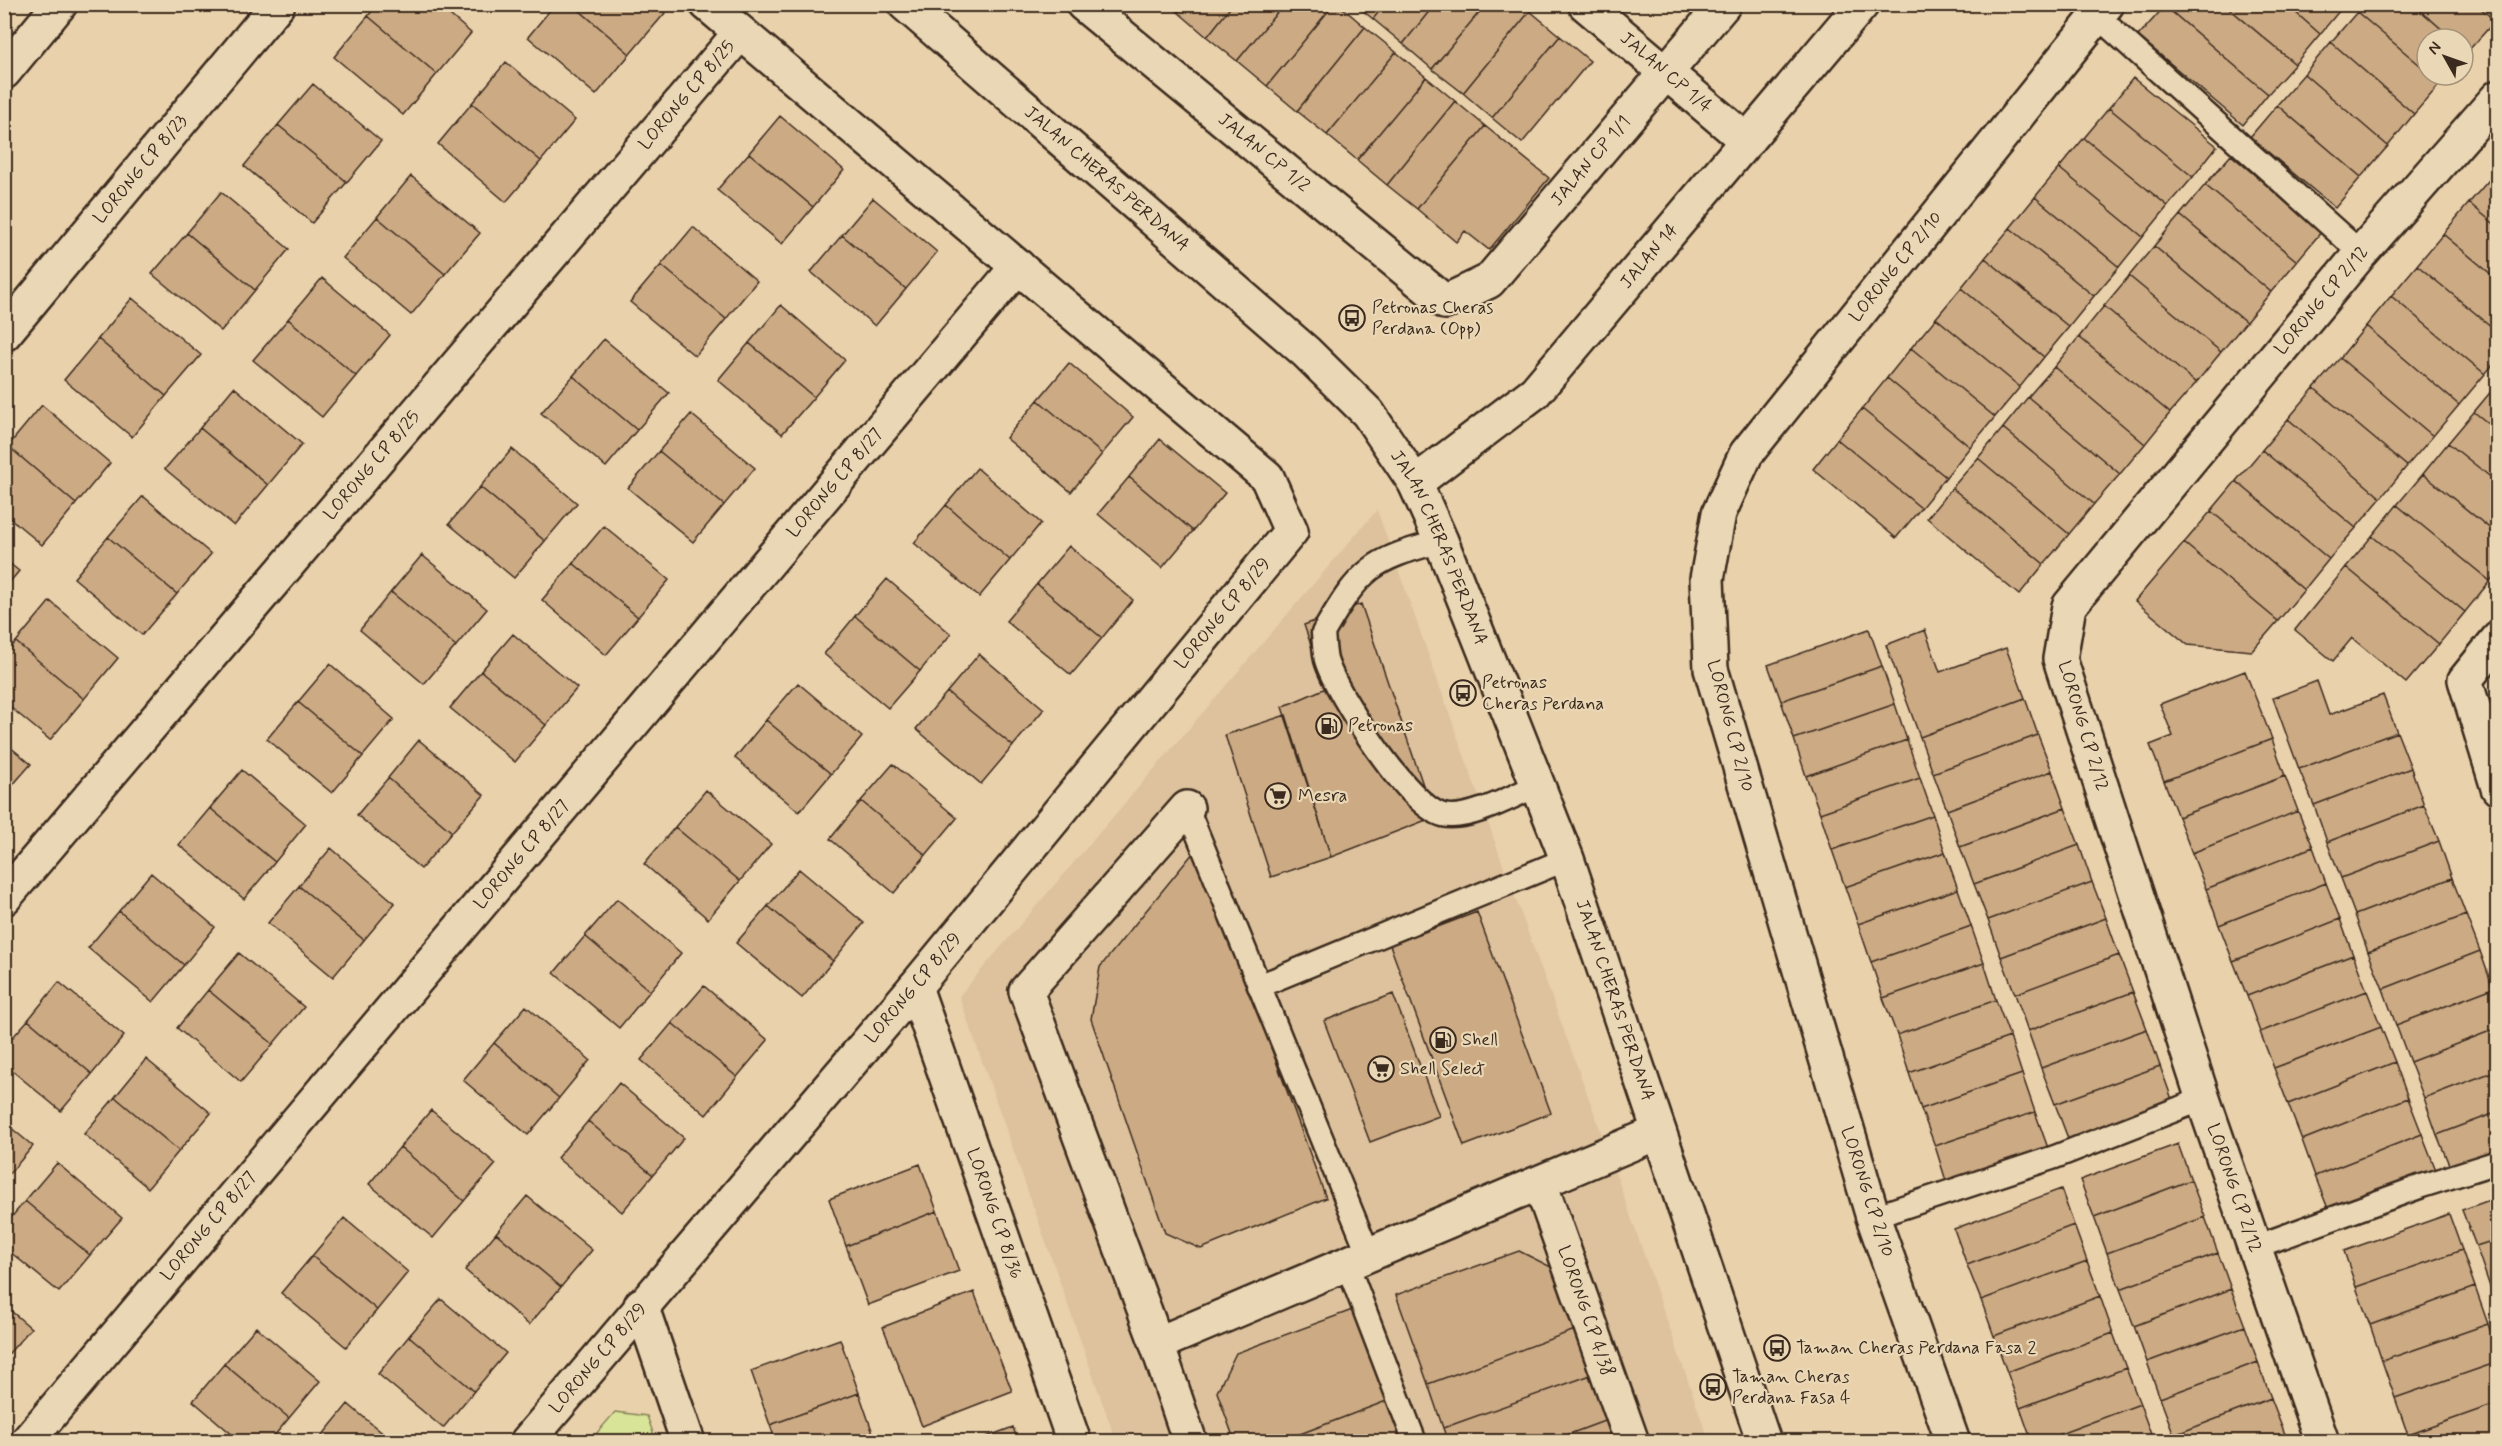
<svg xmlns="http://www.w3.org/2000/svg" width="2502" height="1446" font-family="Mynerve,sans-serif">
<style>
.built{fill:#ddc29d}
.green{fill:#d8e497;stroke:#8a875a;stroke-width:1.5}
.building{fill:#cbaa84;stroke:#3b2a1e;stroke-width:1.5}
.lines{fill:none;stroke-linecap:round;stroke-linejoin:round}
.service-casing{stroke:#3b2a1e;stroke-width:27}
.minor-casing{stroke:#3b2a1e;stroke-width:38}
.tertiary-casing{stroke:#3b2a1e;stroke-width:38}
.secondary-casing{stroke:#3b2a1e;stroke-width:38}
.service{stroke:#ead7b5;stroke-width:22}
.minor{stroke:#ead7b5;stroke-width:33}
.tertiary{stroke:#ead7b5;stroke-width:33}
.secondary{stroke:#ead7b5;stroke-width:33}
.labels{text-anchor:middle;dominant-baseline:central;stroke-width:4.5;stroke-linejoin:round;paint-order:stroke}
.street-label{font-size:18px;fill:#3b2a1e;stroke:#ead7b5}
.poi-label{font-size:18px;fill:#3b2a1e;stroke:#ead7b5;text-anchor:start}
</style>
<rect width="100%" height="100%" fill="#e9d1ac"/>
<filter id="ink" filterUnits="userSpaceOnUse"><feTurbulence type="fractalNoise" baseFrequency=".0167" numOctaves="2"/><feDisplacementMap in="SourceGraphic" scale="12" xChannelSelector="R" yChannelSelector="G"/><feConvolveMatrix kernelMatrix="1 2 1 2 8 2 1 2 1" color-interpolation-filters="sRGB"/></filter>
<g filter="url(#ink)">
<path class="built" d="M1377,510L1502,862L1602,1134L1709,1441H1116L959,996Z"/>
<path class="green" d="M615,1412L647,1416L656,1441H590Z"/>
<path class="building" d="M378,4H437L471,33L437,74L368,16Z
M555,4H572L630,54L596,95L528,37Z
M572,4H655L665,13L630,54Z
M1169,4H1184L1178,12Z
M1184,4H1233L1207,37L1178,12Z
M1233,4H1284L1237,61L1207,37Z
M1284,4H1334L1267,86L1237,61Z
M1334,4H1338L1365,27L1297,111L1267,86Z
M1355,4H1385L1373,19Z
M1385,4H1435L1403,44L1373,19Z
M1435,4H1486L1432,69L1403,44Z
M1486,4H1522L1530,11L1463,93L1432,69Z
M2166,4H2224L2295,64L2268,94L2165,6Z
M2224,4H2286L2320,34L2295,64Z
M2286,4H2345L2320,34Z
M2363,4H2413L2453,39H2427V71L2357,12Z
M2413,4H2476L2495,21L2468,51L2463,47V39H2453Z
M2476,4H2498V17L2495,21Z
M2165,6L2268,94L2243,125L2138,36Z
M1530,11L1560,36L1492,118L1463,93Z
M2357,12L2427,71V75H2432L2441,83L2414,114L2331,42Z
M368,16L437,74L403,115L334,57Z
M1365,27L1396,52L1327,135L1297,111Z
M1560,36L1590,61L1522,143L1492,118Z
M2331,42L2414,114L2388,146L2304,74Z
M1396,52L1426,77L1357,160L1327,135Z
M506,62L575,120L541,161L472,103Z
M2304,74L2388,146L2361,177L2277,105Z
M2432,75H2448L2441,83Z
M1426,77L1455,101L1387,185L1357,160Z
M2133,78L2217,146L2193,177L2109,108Z
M313,84L381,141L347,182L278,125Z
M1455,101L1485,126L1417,209L1387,185Z
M472,103L541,161L506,202L438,144Z
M2277,105L2361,177L2335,208L2250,137Z
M2109,108L2193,177L2168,206L2084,138Z
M780,116L844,170L813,207L749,153Z
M278,125L347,182L312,223L244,166Z
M1485,126L1549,178L1489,250L1465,231L1456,242L1417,209Z
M2084,138L2168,206L2143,237L2059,168Z
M749,153L813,207L782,244L717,190Z
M2231,155L2322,231L2297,261L2205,185Z
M2059,168L2143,237L2119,267L2035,197Z
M2495,173L2498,175V227L2469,203Z
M411,176L480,233L445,274L377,217Z
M2205,185L2297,261L2271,292L2180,215Z
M221,192L289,249L255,290L187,233Z
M2035,197L2119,267L2094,296L2010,228Z
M873,198L937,252L906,289L842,235Z
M2469,203L2498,227V280L2443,234Z
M2180,215L2271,292L2246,322L2154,246Z
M377,217L445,274L411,315L343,258Z
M693,227L757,281L726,319L661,265Z
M2010,228L2094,296L2069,327L1985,258Z
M187,233L255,290L221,331L152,274Z
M2443,234L2498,280V332L2417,265Z
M842,235L906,289L875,326L811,272Z
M2154,246L2246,322L2221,352L2129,276Z
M1985,258L2069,327L2044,357L1961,288Z
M661,265L726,319L695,356L630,302Z
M2417,265L2498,332V359L2485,374L2391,296Z
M2129,276L2221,352L2196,383L2104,306Z
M322,278L390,335L356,376L288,319Z
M1961,288L2044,357L2020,387L1936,318Z
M2391,296L2485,374L2459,405L2366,326Z
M132,298L201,355L166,396L98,339Z
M781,305L845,360L814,397L749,343Z
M2104,306L2196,383L2170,413L2079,337Z
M1936,318L2020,387L1995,417L1911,348Z
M288,319L356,376L322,417L253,360Z
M2366,326L2459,405L2433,436L2340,358Z
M2079,337L2170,413L2145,444L2054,367Z
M98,339L166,396L132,437L64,380Z
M604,339L669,393L637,430L573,376Z
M749,343L814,397L782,434L718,380Z
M1911,348L1995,417L1970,447L1887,378Z
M2340,358L2433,436L2407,466L2314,388Z
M1069,363L1133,417L1102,454L1038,400Z
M2054,367L2145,444L2120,474L2028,397Z
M573,376L637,430L606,467L541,413Z
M1887,378L1970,447L1946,477L1862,409Z
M2498,383V431L2474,412Z
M234,387L302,444L268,485L200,428Z
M2314,388L2407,466L2381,498L2288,419Z
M2028,397L2120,474L2094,504L2003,428Z
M1038,400L1102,454L1071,492L1006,438Z
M42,405L110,463L76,504L8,446Z
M1862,409L1946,477L1921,508L1837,439Z
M2474,412L2498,431V483L2448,443Z
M691,414L755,468L724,505L659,451Z
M2288,419L2381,498L2356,528L2262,450Z
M200,428L268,485L234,526L165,469Z
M2003,428L2094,504L2069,534L1978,458Z
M1160,439L1225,493L1193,531L1129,477Z
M1837,439L1921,508L1896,538L1813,469Z
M2448,443L2498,483V535L2423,474Z
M8,446L76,504L42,545L4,513V450Z
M512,449L577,503L545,541L480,487Z
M2262,450L2356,528L2329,559L2236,481Z
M659,451L724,505L693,542L628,488Z
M1978,458L2069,534L2044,564L1952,488Z
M977,468L1041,523L1010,560L946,505Z
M2423,474L2498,535V572L2490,581L2397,505Z
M1129,477L1193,531L1162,568L1098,514Z
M2236,481L2329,559L2304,590L2211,511Z
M480,487L545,541L514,578L449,524Z
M1952,488L2044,564L2019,595L1927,518Z
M143,496L211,554L177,594L108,537Z
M946,505L1010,560L979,597L914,543Z
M2397,505L2490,581L2465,612L2372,536Z
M2211,511L2304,590L2278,621L2184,543Z
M604,526L669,580L638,617L573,563Z
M2372,536L2465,612L2439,644L2346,567Z
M108,537L177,594L142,635L74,578Z
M2184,543L2278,621L2252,651L2188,645L2135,601Z
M1069,546L1133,600L1102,638L1037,584Z
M422,555L487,609L456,646L391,592Z
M4,559L19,571L4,589Z
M573,563L638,617L606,655L542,600Z
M2346,567L2439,644L2406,683L2352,638L2333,661L2295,630Z
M887,579L951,634L920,671L855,616Z
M1037,584L1102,638L1071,675L1006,621Z
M391,592L456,646L424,684L360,630Z
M50,601L118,658L84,699L16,642Z
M1361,604L1434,817L1331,857L1282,707L1326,688L1304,625Z
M855,616L920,671L888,708L824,654Z
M1869,629L1882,666L1781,701L1768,665Z
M1925,630L1940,672L2006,648L2025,698L1920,737L1886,645Z
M513,634L577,688L546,725L481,671Z
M16,642L84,699L50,740L4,702V655Z
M979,654L1044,709L1013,746L947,692Z
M330,664L394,719L363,756L298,702Z
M1882,666L1895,704L1794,739L1781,701Z
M481,671L546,725L515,762L450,708Z
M2245,671L2272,739L2164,781L2150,745L2173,736L2160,704Z
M2317,681L2329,715L2383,695L2397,732L2299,769L2273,698Z
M798,683L862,737L831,774L766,720Z
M947,692L1013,746L981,784L916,729Z
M2025,698L2038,735L1933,773L1920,737Z
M298,702L363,756L332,793L267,739Z
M1895,704L1907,740L1806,776L1794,739Z
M1286,715L1331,857L1271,877L1225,735Z
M766,720L831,774L799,812L735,758Z
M2397,732L2411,768L2314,805L2299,769Z
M2038,735L2052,771L1947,810L1933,773Z
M2272,739L2285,776L2178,817L2164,781Z
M419,740L484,795L452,832L388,778Z
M1907,740L1920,778L1820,813L1806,776Z
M4,742L31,764L4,795Z
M893,764L957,818L926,855L861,801Z
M2411,768L2424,805L2327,842L2314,805Z
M242,770L306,824L275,862L210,808Z
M2052,771L2065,808L1960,847L1947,810Z
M2285,776L2298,811L2192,853L2178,817Z
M388,778L452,832L421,869L357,815Z
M1920,778L1933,815L1832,850L1820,813Z
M706,790L771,844L740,881L675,827Z
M861,801L926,855L894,893L830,839Z
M2424,805L2439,841L2341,878L2327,842Z
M210,808L275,862L244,899L179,845Z
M2065,808L2079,845L1974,884L1960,847Z
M2298,811L2313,847L2206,889L2192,853Z
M1933,815L1945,852L1845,887L1832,850Z
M675,827L740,881L708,919L644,864Z
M2439,841L2452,878L2355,915L2341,878Z
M2079,845L2092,882L1988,920L1974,884Z
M1198,847L1326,1198L1201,1249L1165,1233L1091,1019L1100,967Z
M2313,847L2326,883L2219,925L2206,889Z
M331,848L395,903L364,940L299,886Z
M1945,852L1958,889L1858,924L1845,887Z
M799,869L864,923L833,961L768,906Z
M151,873L215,927L184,965L119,911Z
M2452,878L2466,915L2368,952L2355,915Z
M2092,882L2106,918L2001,957L1988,920Z
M2326,883L2340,919L2233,961L2219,925Z
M299,886L364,940L333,977L268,923Z
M1958,889L1971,926L1871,962L1858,924Z
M617,899L681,953L650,991L585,936Z
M768,906L833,961L802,998L736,943Z
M119,911L184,965L153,1002L88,948Z
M1477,912L1551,1113L1464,1146L1390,945Z
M2466,915L2480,951L2383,989L2368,952Z
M2106,918L2119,955L2015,994L2001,957Z
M2340,919L2353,955L2247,996L2233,961Z
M1971,926L1984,963L1883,998L1871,962Z
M585,936L650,991L619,1028L554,973Z
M2480,951L2493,988L2396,1025L2383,989Z
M239,953L304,1007L273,1044L208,990Z
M2119,955L2133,992L2028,1031L2015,994Z
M2353,955L2367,991L2260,1032L2247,996Z
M1984,963L1996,1000L1897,1035L1883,998Z
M59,982L124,1036L92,1074L28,1020Z
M704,986L768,1040L737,1077L672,1023Z
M2493,988L2498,999V1028L2410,1062L2396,1025Z
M208,990L273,1044L241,1082L177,1028Z
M2367,991L2381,1027L2274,1068L2260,1032Z
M2133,992L2147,1029L2041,1068L2028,1031Z
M1393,994L1439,1116L1370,1142L1324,1021Z
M1996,1000L2010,1037L1909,1073L1897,1035Z
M526,1006L590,1060L559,1098L494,1043Z
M28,1020L92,1074L61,1111L4,1064V1047Z
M672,1023L737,1077L706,1115L641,1060Z
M2381,1027L2395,1062L2288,1104L2274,1068Z
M2498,1028V1070L2424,1098L2410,1062Z
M2147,1029L2160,1066L2055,1104L2041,1068Z
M2010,1037L2022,1074L1921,1109L1909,1073Z
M494,1043L559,1098L528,1135L463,1080Z
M146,1059L211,1113L179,1151L115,1097Z
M2395,1062L2408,1098L2302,1140L2288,1104Z
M2160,1066L2173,1102L2069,1141L2055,1104Z
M2498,1070V1112L2437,1135L2424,1098Z
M2022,1074L2035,1112L1935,1146L1921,1109Z
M619,1083L684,1138L653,1175L588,1121Z
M115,1097L179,1151L148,1188L84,1134Z
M2408,1098L2422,1134L2315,1176L2302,1140Z
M431,1110L496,1164L464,1201L400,1147Z
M2035,1112L2048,1148L1947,1184L1935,1146Z
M2498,1112V1154L2452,1172L2437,1135Z
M588,1121L653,1175L622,1212L557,1158Z
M4,1122L33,1146L4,1180Z
M2422,1134L2436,1170L2329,1211L2315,1176Z
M2178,1144L2191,1180L2094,1217L2080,1180Z
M400,1147L464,1201L433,1238L369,1184Z
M57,1163L122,1218L90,1255L25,1201Z
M920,1164L937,1211L846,1246L829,1199Z
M2191,1180L2205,1217L2107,1253L2094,1217Z
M2061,1189L2074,1225L1967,1265L1954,1229Z
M527,1196L592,1250L561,1287L496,1233Z
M2498,1197V1239L2476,1246L2462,1210Z
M25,1201L90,1255L59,1292L4,1247V1226Z
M937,1211L959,1271L868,1305L846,1246Z
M2449,1214L2462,1250L2356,1287L2344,1251Z
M2205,1217L2218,1253L2120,1289L2107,1253Z
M344,1218L408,1272L377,1310L312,1256Z
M2074,1225L2087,1261L1981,1300L1967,1265Z
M496,1233L561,1287L529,1325L465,1270Z
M2498,1239V1281L2489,1284L2476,1246Z
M2462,1250L2475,1287L2370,1325L2356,1287Z
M1519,1251L1553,1268L1575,1330L1428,1384L1396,1295Z
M2218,1253L2231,1289L2134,1326L2120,1289Z
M312,1256L377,1310L346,1347L281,1293Z
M2087,1261L2100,1296L1994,1336L1981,1300Z
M2498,1281V1307L2489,1284Z
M2475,1287L2488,1324L2382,1361L2370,1325Z
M2231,1289L2245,1326L2147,1362L2134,1326Z
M974,1292L1012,1391L922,1426L883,1327Z
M2100,1296L2113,1333L2007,1372L1994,1336Z
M441,1299L506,1353L474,1391L409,1336Z
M4,1305L31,1328L4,1359Z
M1355,1309L1389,1400L1279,1442H1235L1217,1392L1236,1353Z
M2488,1324L2498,1353V1362L2395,1398L2382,1361Z
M2245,1326L2258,1362L2160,1398L2147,1362Z
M256,1327L320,1381L289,1418L224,1364Z
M1575,1330L1591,1375L1443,1428L1428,1384Z
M2113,1333L2126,1368L2020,1408L2007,1372Z
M409,1336L474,1391L443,1428L378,1374Z
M840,1339L859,1393L770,1425L751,1371Z
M2258,1362L2271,1398L2174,1435L2160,1398Z
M2498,1362V1403L2408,1435L2395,1398Z
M224,1364L289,1418L269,1442H241L193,1401Z
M2126,1368L2140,1404L2039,1442H2032L2020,1408Z
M1591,1375L1607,1420L1548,1442H1448L1443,1428Z
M859,1393L876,1442H776L770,1425Z
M2271,1398L2285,1434L2265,1442H2176L2174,1435Z
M1389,1400L1404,1442H1279Z
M2498,1403V1442H2411L2408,1435Z
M348,1404L393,1442H317Z
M2140,1404L2153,1440L2149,1442H2039Z
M1607,1420L1614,1442H1548Z
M1013,1427L1018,1442H973Z
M2285,1434L2288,1442H2265Z
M163,1435L170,1442H158Z"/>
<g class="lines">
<g class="service-casing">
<path id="service" d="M2097,16L2361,253
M1441,541C1418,548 1390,554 1371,569C1350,585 1336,611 1323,633C1324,642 1324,651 1326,660C1336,694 1409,807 1443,815C1469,821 1513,796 1538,785
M1187,808L1369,1255
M1259,986L1567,859
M1873,1217L2055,1157L2203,1099
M2255,1247L2422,1186L2498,1162
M1347,1264L1415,1442"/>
</g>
<g class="minor-casing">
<g id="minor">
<path id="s1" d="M1083,4L1445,302L1489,281L1724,4"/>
<path id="s2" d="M1585,4L1747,141"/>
<path id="s3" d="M4,334L278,4"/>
<path d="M2498,639L2465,680L2498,788"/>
<path d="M1187,808L1026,991L1157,1344L1190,1442"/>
<path id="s4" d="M4,898L740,33"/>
<path id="s5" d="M915,987L1074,1442"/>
<path id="s6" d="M1540,1183L1632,1442"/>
<path d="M641,1305L688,1442"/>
<path d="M1157,1344L1659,1132"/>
<path id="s7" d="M27,1442L1018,266"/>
<path id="s8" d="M527,1442L915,987L1291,531L1267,477L707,4"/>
<path id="s9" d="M1953,1442L1873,1217L1711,669L1707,579L1719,513L1746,454L2107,4"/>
<path id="s10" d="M2322,1442L2203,1099L2060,659L2069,606L2361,253L2498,97"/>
</g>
</g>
<g class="tertiary-casing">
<g id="tertiary">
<path id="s11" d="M905,4L1306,352L1368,413L1415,483L1441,541L1567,859L1764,1442"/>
<path id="s12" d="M1415,483L1535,392L1862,4"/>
</g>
</g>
<g class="secondary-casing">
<path id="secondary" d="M4,72L60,4"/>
</g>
<use href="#service" class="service"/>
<use href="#minor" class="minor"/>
<use href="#tertiary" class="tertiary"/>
<use href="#secondary" class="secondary"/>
</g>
</g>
<defs>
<g id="bus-ring" transform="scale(1.35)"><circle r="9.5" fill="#ead7b5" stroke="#3b2a1e" stroke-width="1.5"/><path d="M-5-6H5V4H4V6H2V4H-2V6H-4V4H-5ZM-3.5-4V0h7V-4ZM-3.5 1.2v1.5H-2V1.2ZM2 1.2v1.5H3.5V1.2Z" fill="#3b2a1e"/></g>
<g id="fuel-ring" transform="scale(1.35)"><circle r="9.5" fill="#ead7b5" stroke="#3b2a1e" stroke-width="1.5"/><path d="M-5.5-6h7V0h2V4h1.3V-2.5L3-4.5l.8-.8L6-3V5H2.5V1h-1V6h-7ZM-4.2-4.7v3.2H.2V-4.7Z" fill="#3b2a1e"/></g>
<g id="supermarket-ring" transform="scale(1.35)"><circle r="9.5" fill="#ead7b5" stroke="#3b2a1e" stroke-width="1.5"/><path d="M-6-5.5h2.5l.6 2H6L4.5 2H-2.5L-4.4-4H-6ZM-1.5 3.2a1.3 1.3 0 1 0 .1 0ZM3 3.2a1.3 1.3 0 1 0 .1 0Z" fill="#3b2a1e"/></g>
</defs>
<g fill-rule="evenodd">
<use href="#bus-ring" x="1352" y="318"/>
<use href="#bus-ring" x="1463" y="693"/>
<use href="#fuel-ring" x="1329" y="726"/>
<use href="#supermarket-ring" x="1278" y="796"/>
<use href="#fuel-ring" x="1443" y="1040"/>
<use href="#supermarket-ring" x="1381" y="1069"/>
<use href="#bus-ring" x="1777" y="1348"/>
<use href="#bus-ring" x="1713" y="1387"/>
</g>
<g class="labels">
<g class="street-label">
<text stroke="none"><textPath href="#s2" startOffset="106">JALAN CP 1/4</textPath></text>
<text stroke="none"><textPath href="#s4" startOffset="1054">LORONG CP 8/25</textPath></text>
<text stroke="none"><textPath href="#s1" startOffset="234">JALAN CP 1/2</textPath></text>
<text stroke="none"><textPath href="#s1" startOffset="675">JALAN CP 1/1</textPath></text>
<text stroke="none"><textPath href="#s3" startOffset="214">LORONG CP 8/23</textPath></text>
<text stroke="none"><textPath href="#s11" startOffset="267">JALAN CHERAS PERDANA</textPath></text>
<text stroke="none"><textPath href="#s12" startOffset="328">JALAN 14</textPath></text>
<text stroke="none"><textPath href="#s9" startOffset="1272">LORONG CP 2/10</textPath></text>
<text stroke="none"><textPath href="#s10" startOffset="1276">LORONG CP 2/12</textPath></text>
<text stroke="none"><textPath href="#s4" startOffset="568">LORONG CP 8/25</textPath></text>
<text stroke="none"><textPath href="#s7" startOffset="1254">LORONG CP 8/27</textPath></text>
<text stroke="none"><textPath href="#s11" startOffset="771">JALAN CHERAS PERDANA</textPath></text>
<text stroke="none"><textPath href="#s8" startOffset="1082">LORONG CP 8/29</textPath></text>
<text transform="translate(1730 726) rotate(75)">LORONG CP 2/10</text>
<text transform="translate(2083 726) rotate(73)">LORONG CP 2/12</text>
<text stroke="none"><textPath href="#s7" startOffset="768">LORONG CP 8/27</textPath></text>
<text stroke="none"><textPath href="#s8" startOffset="596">LORONG CP 8/29</textPath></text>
<text stroke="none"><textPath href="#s11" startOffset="1257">JALAN CHERAS PERDANA</textPath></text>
<text transform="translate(2234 1188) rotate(71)">LORONG CP 2/12</text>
<text transform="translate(1867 1192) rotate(72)">LORONG CP 2/10</text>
<text stroke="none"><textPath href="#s5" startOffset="240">LORONG CP 8/36</textPath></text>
<text stroke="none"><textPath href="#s7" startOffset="282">LORONG CP 8/27</textPath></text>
<text stroke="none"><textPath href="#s6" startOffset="136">LORONG CP 4/38</textPath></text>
<text stroke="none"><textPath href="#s8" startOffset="110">LORONG CP 8/29</textPath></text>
</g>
<g class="poi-label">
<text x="1372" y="308">Petronas Cheras<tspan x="1372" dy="21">Perdana (Opp)</tspan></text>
<text x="1482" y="683">Petronas<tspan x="1482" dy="21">Cheras Perdana</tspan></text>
<text x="1348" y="726">Petronas</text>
<text x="1298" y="796">Mesra</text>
<text x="1462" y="1040">Shell</text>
<text x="1400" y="1069">Shell Select</text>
<text x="1796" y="1348">Taman Cheras Perdana Fasa 2</text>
<text x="1732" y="1377">Taman Cheras<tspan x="1732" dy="21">Perdana Fasa 4</tspan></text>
</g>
</g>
<rect width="2502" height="1446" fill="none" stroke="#ead7b5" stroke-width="24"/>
<rect x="12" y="12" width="2478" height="1422" fill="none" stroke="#3b2a1e" stroke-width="2" filter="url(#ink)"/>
<g transform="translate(2445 57) rotate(310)"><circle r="28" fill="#ead7b5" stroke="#a49279" stroke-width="1.5"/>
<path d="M0-4.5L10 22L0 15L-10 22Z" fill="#3b2a1e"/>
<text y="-9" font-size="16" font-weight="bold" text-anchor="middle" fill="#3b2a1e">N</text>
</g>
</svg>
